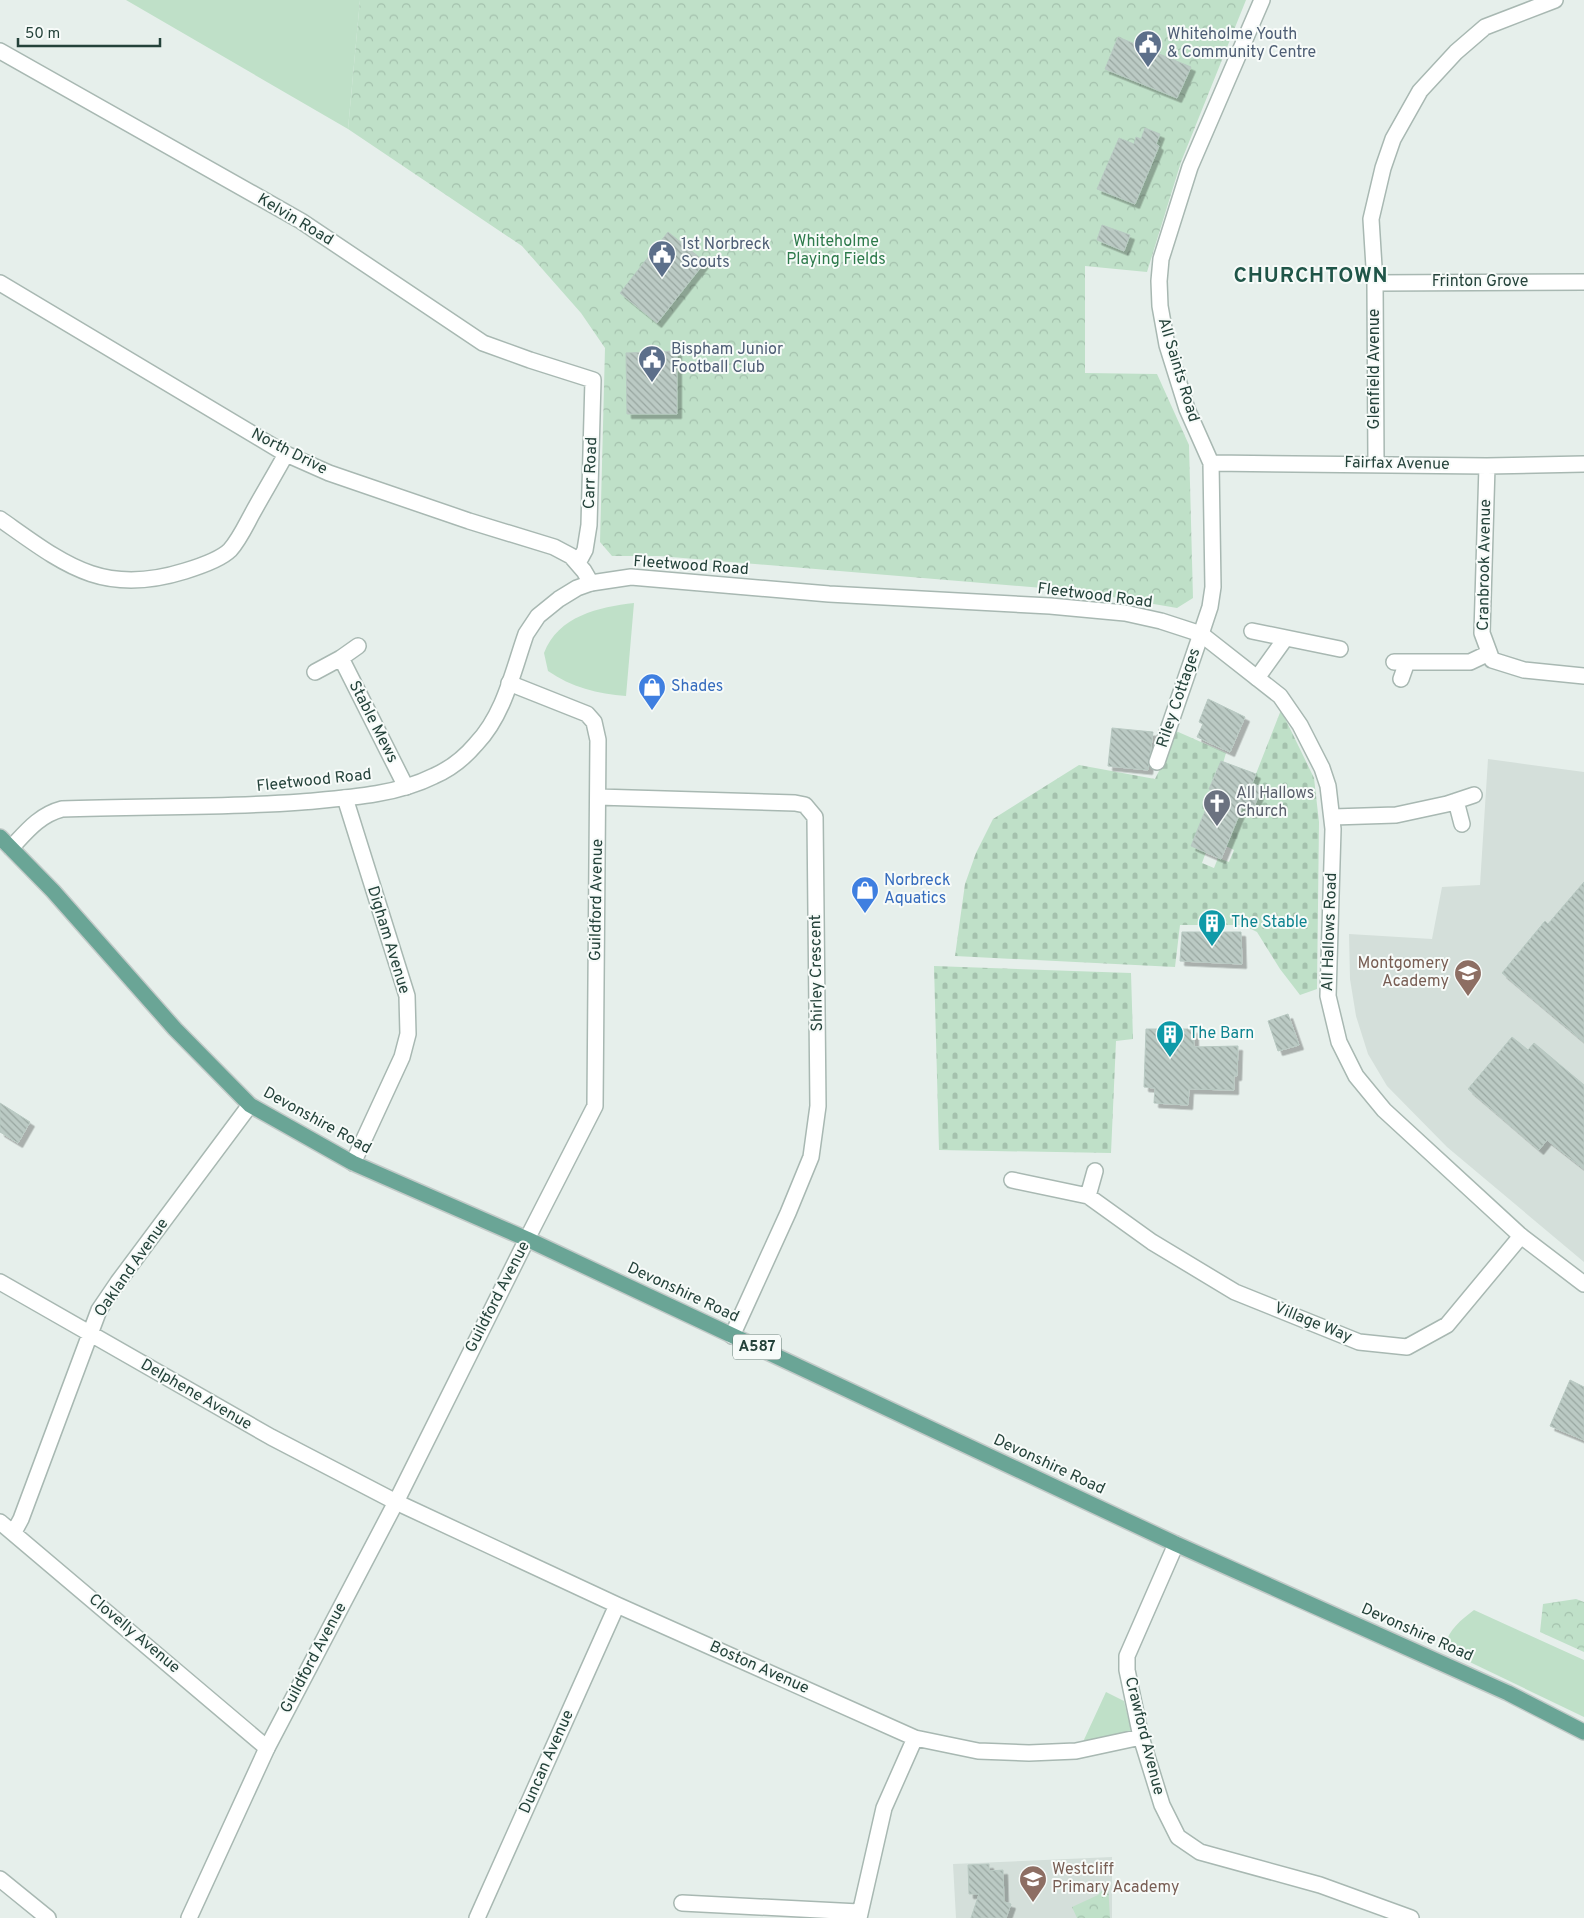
<svg xmlns="http://www.w3.org/2000/svg" width="1584" height="1918" font-family="Overpass,sans-serif">
<style>
.built{fill:#d4dfda}
.grass{fill:#bfe0c8}
.forest{fill:url(#forest-crowns)}
.cemetery{fill:url(#cemetery-stones)}
.building{fill:url(#building-back-hatch);stroke:#b8c9c2;filter:url(#shadow)}
.lines{fill:none;stroke-linecap:round;stroke-linejoin:round}
.minor-casing{stroke:#a8b8b2;stroke-width:18}
.tertiary-casing{stroke:#a8b8b2;stroke-width:18}
.primary-casing{stroke:#c2cac8;stroke-width:18}
.minor{stroke:#fff;stroke-width:15}
.tertiary{stroke:#fff;stroke-width:15}
.primary{stroke:#6aa596;stroke-width:15}
.labels{text-anchor:middle;dominant-baseline:central;stroke-width:4;stroke-linejoin:round;paint-order:stroke}
.shield{fill:#f7fbf9;stroke:#637a73;stroke-width:1}
.shield-label{font-size:15px;font-weight:bold;fill:#24423a}
.service-label{font-size:16px;fill:#4e5e75;stroke:#f7fbf9;text-anchor:start}
.street-label{font-size:16px;fill:#24423a;stroke:#f7fbf9}
.park-label{font-size:16px;fill:#2d7a4b;stroke:#f7fbf9}
.shop-label{font-size:16px;fill:#366cbe;stroke:#f7fbf9;text-anchor:start}
.worship-label{font-size:16px;fill:#5b616d;stroke:#f7fbf9;text-anchor:start}
.culture-label{font-size:16px;fill:#0d838f;stroke:#f7fbf9;text-anchor:start}
.education-label{font-size:16px;fill:#785e54;stroke:#f7fbf9;text-anchor:end}
.district-label{font-size:21px;font-weight:bold;letter-spacing:1px;fill:#1f5548;stroke:#f7fbf9}
</style>
<defs>
<pattern id="forest-crowns" width="20" height="18" patternUnits="userSpaceOnUse" patternTransform="scale(1.25)"><rect width="20" height="18" fill="#bfe0c8"/><path d="M2 6a3 3 0 1 1 6 0M12 15a3 3 0 1 1 6 0" fill="none" stroke="#a4c1ad"/></pattern>
<pattern id="cemetery-stones" width="16" height="16" patternUnits="userSpaceOnUse" patternTransform="scale(1.25)"><rect width="16" height="16" fill="#bfe0c8"/><path d="M2 7V4a2 2 0 0 1 4 0v3zM10 15v-3a2 2 0 0 1 4 0v3z" fill="#a4c1ad"/></pattern>
<pattern id="building-back-hatch" width="6" height="6" patternUnits="userSpaceOnUse" patternTransform="scale(1.25)"><rect width="6" height="6" fill="#bbcac4"/><path d="M-1 5l2 2M0 0l6 6M5-1l2 2" fill="none" stroke="#98a6a0"/></pattern>
<filter id="shadow"><feDropShadow dx="4.5" dy="4.5" stdDeviation="0" flood-color="#0004"/></filter>
</defs>
<rect width="100%" height="100%" fill="#e6efeb"/>
<path class="built" d="M1488,759L1584,772V1262L1447,1147L1387,1086L1368,1054L1356,1016L1350,979L1349,934L1432,939L1442,887L1480,885Z
M1112,1857V1918H956L953,1864Z"/>
<path class="grass" d="M126,0H360L348,129Z
M634,603L626,696C598,694 571,687 548,671L544,653C558,616 599,607 634,603Z
M1474,1610L1584,1660V1717L1451,1653L1445,1646C1449,1629 1461,1620 1474,1610Z
M1106,1692L1124,1701L1131,1730L1128,1734L1082,1744Z"/>
<path class="forest" d="M360,0H1246L1181,162L1147,272L1085,266V373L1157,374L1189,445L1193,598L1177,608L1078,591L659,556H612L600,542L605,348L581,313L522,246L348,129Z
M1576,1599L1584,1602V1652L1540,1632L1543,1604Z
M1108,1884L1110,1918H1077L1072,1907L1098,1895Z"/>
<path class="cemetery" d="M1281,710L1314,778L1319,822L1317,989L1300,995L1280,969L1257,932L1243,925H1180L1175,967L955,956L965,884L976,853L993,819L1079,765L1155,779L1172,745L1176,731L1226,753L1221,770L1217,769L1209,789L1213,791L1191,846L1206,852L1202,863L1214,868L1218,858L1229,862L1234,850L1226,846L1244,803L1254,807L1262,788L1252,784Z
M934,966L1131,973L1133,1039L1116,1041L1111,1153L939,1150Z"/>
<path class="building" d="M1118,37L1191,67L1177,98L1105,69Z
M1145,128L1160,134L1156,144L1159,146L1135,204L1097,189L1119,138L1134,144L1136,137L1141,139Z
M1102,225L1130,235L1124,251L1097,240Z
M668,232L705,262L657,323L620,293Z
M677,351V414H627L626,353Z
M1208,699L1245,717L1230,752L1197,737L1203,724L1199,722Z
M1112,728L1153,732L1148,770L1108,766Z
M1221,761L1256,774L1252,784L1262,787L1254,807L1244,803L1221,859L1191,846L1213,791L1209,789Z
M1584,882V1042L1502,973L1545,921L1548,924Z
M1182,932H1241L1242,964L1180,961Z
M1288,1014L1299,1045L1278,1051L1268,1021Z
M1146,1029H1194V1047L1238,1046L1237,1076H1234V1090L1189,1089L1188,1105L1154,1103L1155,1088L1144,1087Z
M1512,1037L1528,1050L1534,1043L1584,1085V1169L1547,1140L1539,1150L1468,1089Z
M0,1103L30,1122L18,1143L0,1132Z
M1570,1380L1584,1387V1440L1550,1426Z
M989,1864V1871L1003,1870L1004,1902L1011,1904L1006,1918H971L979,1894H969L968,1865Z"/>
<g class="lines">
<g class="minor-casing">
<path id="minor" d="M0,51L301,221L483,343L530,360L593,380L589,525L585,550L578,563
M0,283L286,454L329,473L469,521L554,547L571,556L584,571L591,583
M1375,283L1584,282
M1211,463L1487,466L1584,464
M1376,463L1375,283L1371,219L1383,168L1393,139L1420,91L1456,52L1485,27L1555,0
M1487,466L1482,633L1492,660L1524,670L1584,676
M0,519C64,564 102,597 185,571C198,567 221,559 230,550C239,540 246,525 252,514C263,494 275,474 286,454
M1252,631L1340,649
M341,658L358,646
M1394,662H1470L1489,653
M315,672L341,658L406,787
M1257,678L1285,639
M1401,679L1407,662
M509,683L587,714L594,722L598,740L595,1106L527,1239
M1157,762L1201,634L1210,607L1213,587L1211,463L1187,409L1167,345L1160,306L1159,281L1161,259L1190,167L1262,0
M598,797L795,803L805,805L815,817L818,1106L811,1157L788,1213L732,1336
M345,798L407,996L408,1034L402,1057L353,1163
M1456,801L1462,824
M1333,817L1396,815L1447,804L1474,795
M1012,1180L1088,1196L1152,1242L1235,1292L1359,1342L1407,1347L1447,1325L1521,1236
M1088,1196L1095,1171
M0,1282L271,1437L396,1502L617,1605L915,1738L978,1751L1029,1753L1076,1751L1141,1737
M0,1522L267,1748
M14,1532L21,1519L99,1310L118,1282L250,1105
M1176,1544L1127,1656V1670L1141,1737L1162,1805L1178,1837L1200,1852L1320,1885L1411,1918
M682,1903L859,1912
M477,1918L617,1605
M859,1918L884,1808L915,1738"/>
</g>
<g class="tertiary-casing">
<path id="tertiary" d="M11,848C26,832 39,815 62,809C141,806 221,808 301,802C345,798 394,796 434,776C450,769 465,757 476,744C504,715 513,671 526,634L538,616L559,599L577,588L591,583L631,577L829,594L1050,606L1125,613L1161,621L1201,634L1280,696L1300,725L1322,768L1328,786L1333,829L1328,996L1339,1042L1356,1076L1384,1110L1521,1236L1584,1284
M0,1879L48,1918
M189,1918L267,1748L396,1502L527,1239"/>
</g>
<g class="primary-casing">
<path id="primary" d="M0,837L53,891L175,1029L250,1105L353,1163L527,1239L1176,1544L1508,1693L1584,1732"/>
</g>
<use href="#minor" class="minor"/>
<use href="#tertiary" class="tertiary"/>
<use href="#primary" class="primary"/>
</g>
<defs>
<g id="civic-pin" transform="scale(1.4375)"><path d="M0 17L-7.5 6A9.5 9.5 0 1 1 7.5 6Z" fill="#5c6f8a" stroke="#f7fbf9"/><path d="M-.6-6.5H3V-4.5H.6V-3L4-1V1h2V6H-6V1h2V-1L-.6-3ZM-1.2 2.5V6h2.4V2.5Z" fill="#fff"/></g>
<g id="shop-pin" transform="scale(1.4375)"><path d="M0 17L-7.5 6A9.5 9.5 0 1 1 7.5 6Z" fill="#3f7fe0" stroke="#f7fbf9"/><path d="M-5-2.5h2.3a2.7 3.5 0 0 1 5.4 0H5L5.5 6h-11ZM-1.5-2.5h3a1.5 2.3 0 0 0-3 0Z" fill="#fff"/></g>
<g id="church-pin" transform="scale(1.4375)"><path d="M0 17L-7.5 6A9.5 9.5 0 1 1 7.5 6Z" fill="#6b7280" stroke="#f7fbf9"/><path d="M-1.2-6h2.4v3.5h3.3v2.4h-3.3V6h-2.4V-.1h-3.3v-2.4h3.3Z" fill="#fff"/></g>
<g id="building-pin" transform="scale(1.4375)"><path d="M0 17L-7.5 6A9.5 9.5 0 1 1 7.5 6Z" fill="#0f9aa8" stroke="#f7fbf9"/><path d="M-4-6H4V6H1V3H-1V6H-4ZM-2.5-4.3h1.7v1.8h-1.7ZM.8-4.3h1.7v1.8H.8ZM-2.5-1h1.7V.8h-1.7ZM.8-1h1.7V.8H.8Z" fill="#fff"/></g>
<g id="school-pin" transform="scale(1.4375)"><path d="M0 17L-7.5 6A9.5 9.5 0 1 1 7.5 6Z" fill="#8d6e63" stroke="#f7fbf9"/><path d="M0-5L7-2L0 1L-7-2ZM-4 1L0 2.5L4 1V4Q0 6-4 4Z" fill="#fff"/></g>
</defs>
<g fill-rule="evenodd">
<use href="#civic-pin" x="1148" y="44"/>
<use href="#civic-pin" x="662" y="254"/>
<use href="#civic-pin" x="652" y="359"/>
<use href="#shop-pin" x="652" y="687"/>
<use href="#church-pin" x="1217" y="803"/>
<use href="#shop-pin" x="865" y="890"/>
<use href="#building-pin" x="1212" y="923"/>
<use href="#school-pin" x="1468" y="973"/>
<use href="#building-pin" x="1170" y="1034"/>
<use href="#school-pin" x="1033" y="1879"/>
</g>
<g class="labels">
<rect class="shield" x="733" y="1334.5" width="48" height="25" rx="4"/>
<g class="shield-label">
<text x="757" y="1347">A587</text>
</g>
<g class="service-label">
<text x="1167" y="35">Whiteholme Youth<tspan x="1167" dy="18">&amp; Community Centre</tspan></text>
<text x="681" y="245">1st Norbreck<tspan x="681" dy="18">Scouts</tspan></text>
<text x="671" y="350">Bispham Junior<tspan x="671" dy="18">Football Club</tspan></text>
</g>
<g class="street-label">
<text transform="translate(295 220) rotate(31)">Kelvin Road</text>
<text x="1480" y="282">Frinton Grove</text>
<text transform="translate(1375 369) rotate(-90)">Glenfield Avenue</text>
<text transform="translate(1178 370) rotate(73)">All Saints Road</text>
<text transform="translate(289 452) rotate(27)">North Drive</text>
<text transform="translate(1397 464) rotate(1)">Fairfax Avenue</text>
<text transform="translate(591 473) rotate(-88)">Carr Road</text>
<text transform="translate(1485 565) rotate(-89)">Cranbrook Avenue</text>
<text transform="translate(691 566) rotate(4)">Fleetwood Road</text>
<text transform="translate(1095 596) rotate(7)">Fleetwood Road</text>
<text transform="translate(1179 698) rotate(-71)">Riley Cottages</text>
<text transform="translate(373 722) rotate(63)">Stable Mews</text>
<text transform="translate(314 781) rotate(-6)">Fleetwood Road</text>
<text transform="translate(597 900) rotate(-89)">Guildford Avenue</text>
<text transform="translate(1330 932) rotate(-88)">All Hallows Road</text>
<text transform="translate(388 940) rotate(73)">Digham Avenue</text>
<text transform="translate(817 973) rotate(-91)">Shirley Crescent</text>
<text transform="translate(317 1121) rotate(29)">Devonshire Road</text>
<text transform="translate(132 1268) rotate(-55)">Oakland Avenue</text>
<text transform="translate(683 1293) rotate(25)">Devonshire Road</text>
<text transform="translate(498 1297) rotate(-63)">Guildford Avenue</text>
<text transform="translate(1313 1323) rotate(22)">Village Way</text>
<text transform="translate(196 1395) rotate(30)">Delphene Avenue</text>
<text transform="translate(1049 1465) rotate(25)">Devonshire Road</text>
<text transform="translate(1417 1633) rotate(24)">Devonshire Road</text>
<text transform="translate(134 1634) rotate(40)">Clovelly Avenue</text>
<text transform="translate(314 1658) rotate(-62)">Guildford Avenue</text>
<text transform="translate(759 1668) rotate(24)">Boston Avenue</text>
<text transform="translate(1144 1736) rotate(76)">Crawford Avenue</text>
<text transform="translate(547 1762) rotate(-66)">Duncan Avenue</text>
</g>
<g class="park-label">
<text x="836" y="242">Whiteholme<tspan x="836" dy="18">Playing Fields</tspan></text>
</g>
<g class="shop-label">
<text x="671" y="687">Shades</text>
<text x="884" y="881">Norbreck<tspan x="884" dy="18">Aquatics</tspan></text>
</g>
<g class="worship-label">
<text x="1236" y="794">All Hallows<tspan x="1236" dy="18">Church</tspan></text>
</g>
<g class="culture-label">
<text x="1231" y="923">The Stable</text>
<text x="1189" y="1034">The Barn</text>
</g>
<g class="education-label">
<text x="1449" y="964">Montgomery<tspan x="1449" dy="18">Academy</tspan></text>
<text x="1052" y="1870" text-anchor="start">Westcliff<tspan x="1052" dy="18">Primary Academy</tspan></text>
</g>
<g class="district-label">
<text x="1311" y="276">CHURCHTOWN</text>
</g>
</g>
<path d="M18 38v8h142v-8" fill="none" stroke="#24423a" stroke-width="2.5"/>
<text x="25" y="38" font-size="15" fill="#24423a" stroke="#f7fbf9" stroke-width="4" paint-order="stroke">50 m</text>
</svg>
